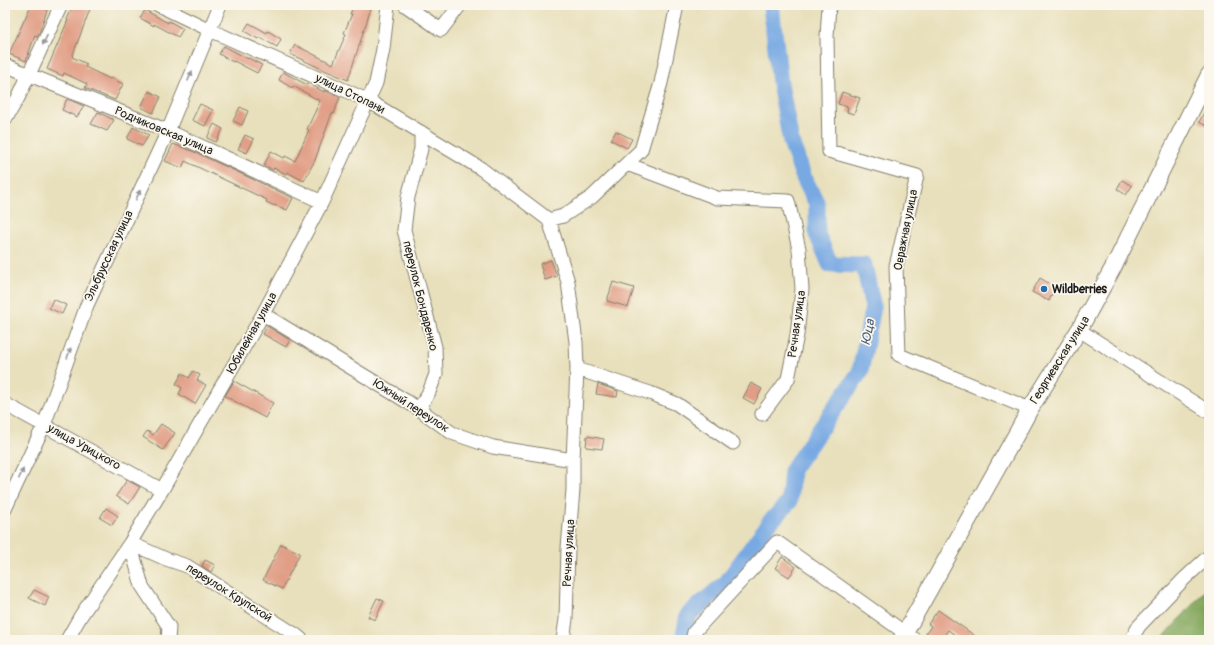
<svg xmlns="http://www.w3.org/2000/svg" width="1214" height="645" font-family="Pangolin,sans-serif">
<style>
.forest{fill:#81a55a;stroke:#4e603b}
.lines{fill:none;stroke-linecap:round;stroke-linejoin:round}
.river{stroke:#78a9e3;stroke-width:17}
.building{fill:#e19d85}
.minor-casing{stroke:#827e6c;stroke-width:15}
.major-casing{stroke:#827e6c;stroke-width:18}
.minor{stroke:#fff;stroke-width:13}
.major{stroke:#fff;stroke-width:16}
.oneway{fill:#999}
.poi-dot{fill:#1f6fb2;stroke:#fbf7ec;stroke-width:1.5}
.labels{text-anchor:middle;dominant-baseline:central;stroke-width:3.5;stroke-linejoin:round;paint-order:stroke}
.street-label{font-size:12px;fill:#1c1c1c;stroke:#fbf7ec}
.poi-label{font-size:12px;font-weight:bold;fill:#1c1c1c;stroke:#fbf7ec;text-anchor:start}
.water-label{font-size:13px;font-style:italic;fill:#455b76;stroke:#fbf7ec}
</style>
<rect width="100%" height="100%" fill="#fbf7ec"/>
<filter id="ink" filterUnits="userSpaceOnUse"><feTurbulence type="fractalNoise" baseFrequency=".025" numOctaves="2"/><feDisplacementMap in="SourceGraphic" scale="8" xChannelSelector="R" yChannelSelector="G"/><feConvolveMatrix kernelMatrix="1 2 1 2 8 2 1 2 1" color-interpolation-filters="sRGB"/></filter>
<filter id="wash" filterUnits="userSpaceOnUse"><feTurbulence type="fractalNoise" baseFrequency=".012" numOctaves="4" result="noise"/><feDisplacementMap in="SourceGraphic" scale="16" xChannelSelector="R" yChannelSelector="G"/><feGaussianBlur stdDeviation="0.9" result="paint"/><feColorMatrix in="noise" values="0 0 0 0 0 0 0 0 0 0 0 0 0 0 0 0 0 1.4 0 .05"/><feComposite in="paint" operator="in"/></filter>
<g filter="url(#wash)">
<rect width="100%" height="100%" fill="#e8e0bc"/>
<path class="forest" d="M1209,586V640H1161Z"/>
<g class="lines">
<path class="river" d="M683,640L688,615L727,582L770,522L789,502L792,470L860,372L873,307L864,265L830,264L817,234V204L804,178L791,142L780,83L771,5"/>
</g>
<g id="blocks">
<path class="building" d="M31,5H49L38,36L35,35L26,61L9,54Z
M73,5H80L90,9L72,57L87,64L85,67L110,79L111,78L123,84L115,100L85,88L87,84L64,73L63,76L47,69L68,20H67Z
M354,5H372L348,80L322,69L290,54L295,45L333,64L346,34L344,33L352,14H350Z
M145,10L168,23L169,21L183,29L178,37L154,24V26L140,18Z
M249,23L267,33L268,31L281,39L277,47L259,37L258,39L244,31Z
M224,46L248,59V58L262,65L257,73L234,61L233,62L219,54Z
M283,72L307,85L308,83L324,92V90L340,97L334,114L332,113L315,160L304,181L287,172L286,174L274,168L273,170L264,165L271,151L284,158L285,156L295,161L309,130L307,129L320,101L293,86L292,88L279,80Z
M149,91L161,97L153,113L141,107Z
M842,92L860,98L854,114L847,112L848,107L838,104Z
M67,99L84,106L77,117L62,110Z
M200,104L213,110L205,126L192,120Z
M1209,104V127L1199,122Z
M240,107L248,111L242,125L233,121Z
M98,112L114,120L107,131L91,124Z
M214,124L223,129L216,142L207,138Z
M133,127L149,135L142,146L127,139Z
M616,131L632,139L627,148L611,140Z
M245,135L254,139L247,153L238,149Z
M173,144L197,153L293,198L287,210L275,205V206L266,202L267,200L185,161L182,168L165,161Z
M1122,180L1132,186L1126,195L1117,189Z
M551,260L557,276L545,280L540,264Z
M1040,278L1055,287L1049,301L1032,292Z
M613,282L634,288L628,307L607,301Z
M53,299L66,305L62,314L49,308Z
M267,326L290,340L286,347L263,334Z
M193,371L200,375L197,380L206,385L195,404L179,394L182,388L176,384L182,373L189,378Z
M234,381L273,403L265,418L225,396Z
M751,383L762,389L754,404L743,398Z
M598,384L618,391L617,397L596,394Z
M161,424L175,433L163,450L143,437L147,431L153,435Z
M587,436L604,439L602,449L586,447Z
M127,480L140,487L129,504L116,496Z
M106,508L118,516L112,525L100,518Z
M281,544L300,553L282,589L263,580Z
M782,557L796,567L789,577L775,568Z
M205,560L215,565L211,572L202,566Z
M34,590L49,597L45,606L29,598Z
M377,598L384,601L375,620L368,617Z
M938,610L981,640H962L948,630L941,640H929L924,637L931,626L928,624Z"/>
</g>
</g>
<g filter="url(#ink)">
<use href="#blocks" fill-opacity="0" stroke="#827e6c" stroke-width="1"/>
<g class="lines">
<g class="minor-casing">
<path id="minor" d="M158,5L210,30L369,101L480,168L549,220
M405,5L441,30L460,5
M829,5L827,36L829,151L917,176L896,266L899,355L1030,409
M5,65L168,131L322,202
M5,120L18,98L61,5
M627,164L717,198L788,201L799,249L802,289L797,335L788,379L762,414
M263,314L419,409L452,433L493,447L573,460
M1079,330L1209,412
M577,369L650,393L677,404L733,443
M5,404L162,490
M419,409L429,392L436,374L435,347L404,230L408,197L421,149V132
M5,509L44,425L87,305L168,131L220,5
M130,543L166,559L187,566L296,635L302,640
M130,543L142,586L169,627L168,640
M67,640L80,617L130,543L162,490L263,314L322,202L376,83L383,49L388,5
M563,640L566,619L568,548L573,490V460L577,369L576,342L568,282L549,220L563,216L592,197L641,150L661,83L677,5
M692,640L694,632L777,542L915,640
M1131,640L1139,626L1184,579L1209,556"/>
</g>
<g class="major-casing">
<path id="major" d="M901,640L1017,433L1030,409L1079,330L1114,266L1209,75"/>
</g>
<use href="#minor" class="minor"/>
<use href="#major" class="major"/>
</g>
<defs><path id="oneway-solid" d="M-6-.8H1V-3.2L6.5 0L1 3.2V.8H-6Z"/></defs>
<g class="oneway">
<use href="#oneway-solid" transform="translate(45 40) rotate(115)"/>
<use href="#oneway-solid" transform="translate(190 76) rotate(-67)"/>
<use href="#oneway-solid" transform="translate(138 195) rotate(-65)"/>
<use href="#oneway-solid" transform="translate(69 353) rotate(-70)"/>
<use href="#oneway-solid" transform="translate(21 474) rotate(-65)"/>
</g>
</g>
<circle class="poi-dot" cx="1044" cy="289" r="4"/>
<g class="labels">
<g class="street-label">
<text transform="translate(350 94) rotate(26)">улица Стопани</text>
<text transform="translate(164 131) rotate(23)">Родниковская улица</text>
<text transform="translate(906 230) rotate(-79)">Овражная улица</text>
<text transform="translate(109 256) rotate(-65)">Эльбрусская улица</text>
<text transform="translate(420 296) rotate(76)">переулок Бондаренко</text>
<text transform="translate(797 324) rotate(-82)">Речная улица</text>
<text transform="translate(252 333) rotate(-61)">Юбилейная улица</text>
<text transform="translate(1060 360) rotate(-58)">Георгиевская улица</text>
<text transform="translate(411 406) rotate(33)">Южный переулок</text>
<text transform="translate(84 447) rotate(29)">улица Урицкого</text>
<text transform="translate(569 553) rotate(-87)">Речная улица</text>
<text transform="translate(229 593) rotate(32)">переулок Крупской</text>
</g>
<g class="poi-label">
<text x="1052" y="289">Wildberries</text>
</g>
<g class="water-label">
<text transform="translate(868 332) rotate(-79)">Юца</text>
</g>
</g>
<rect width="1214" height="645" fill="none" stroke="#fbf7ec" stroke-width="20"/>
</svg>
